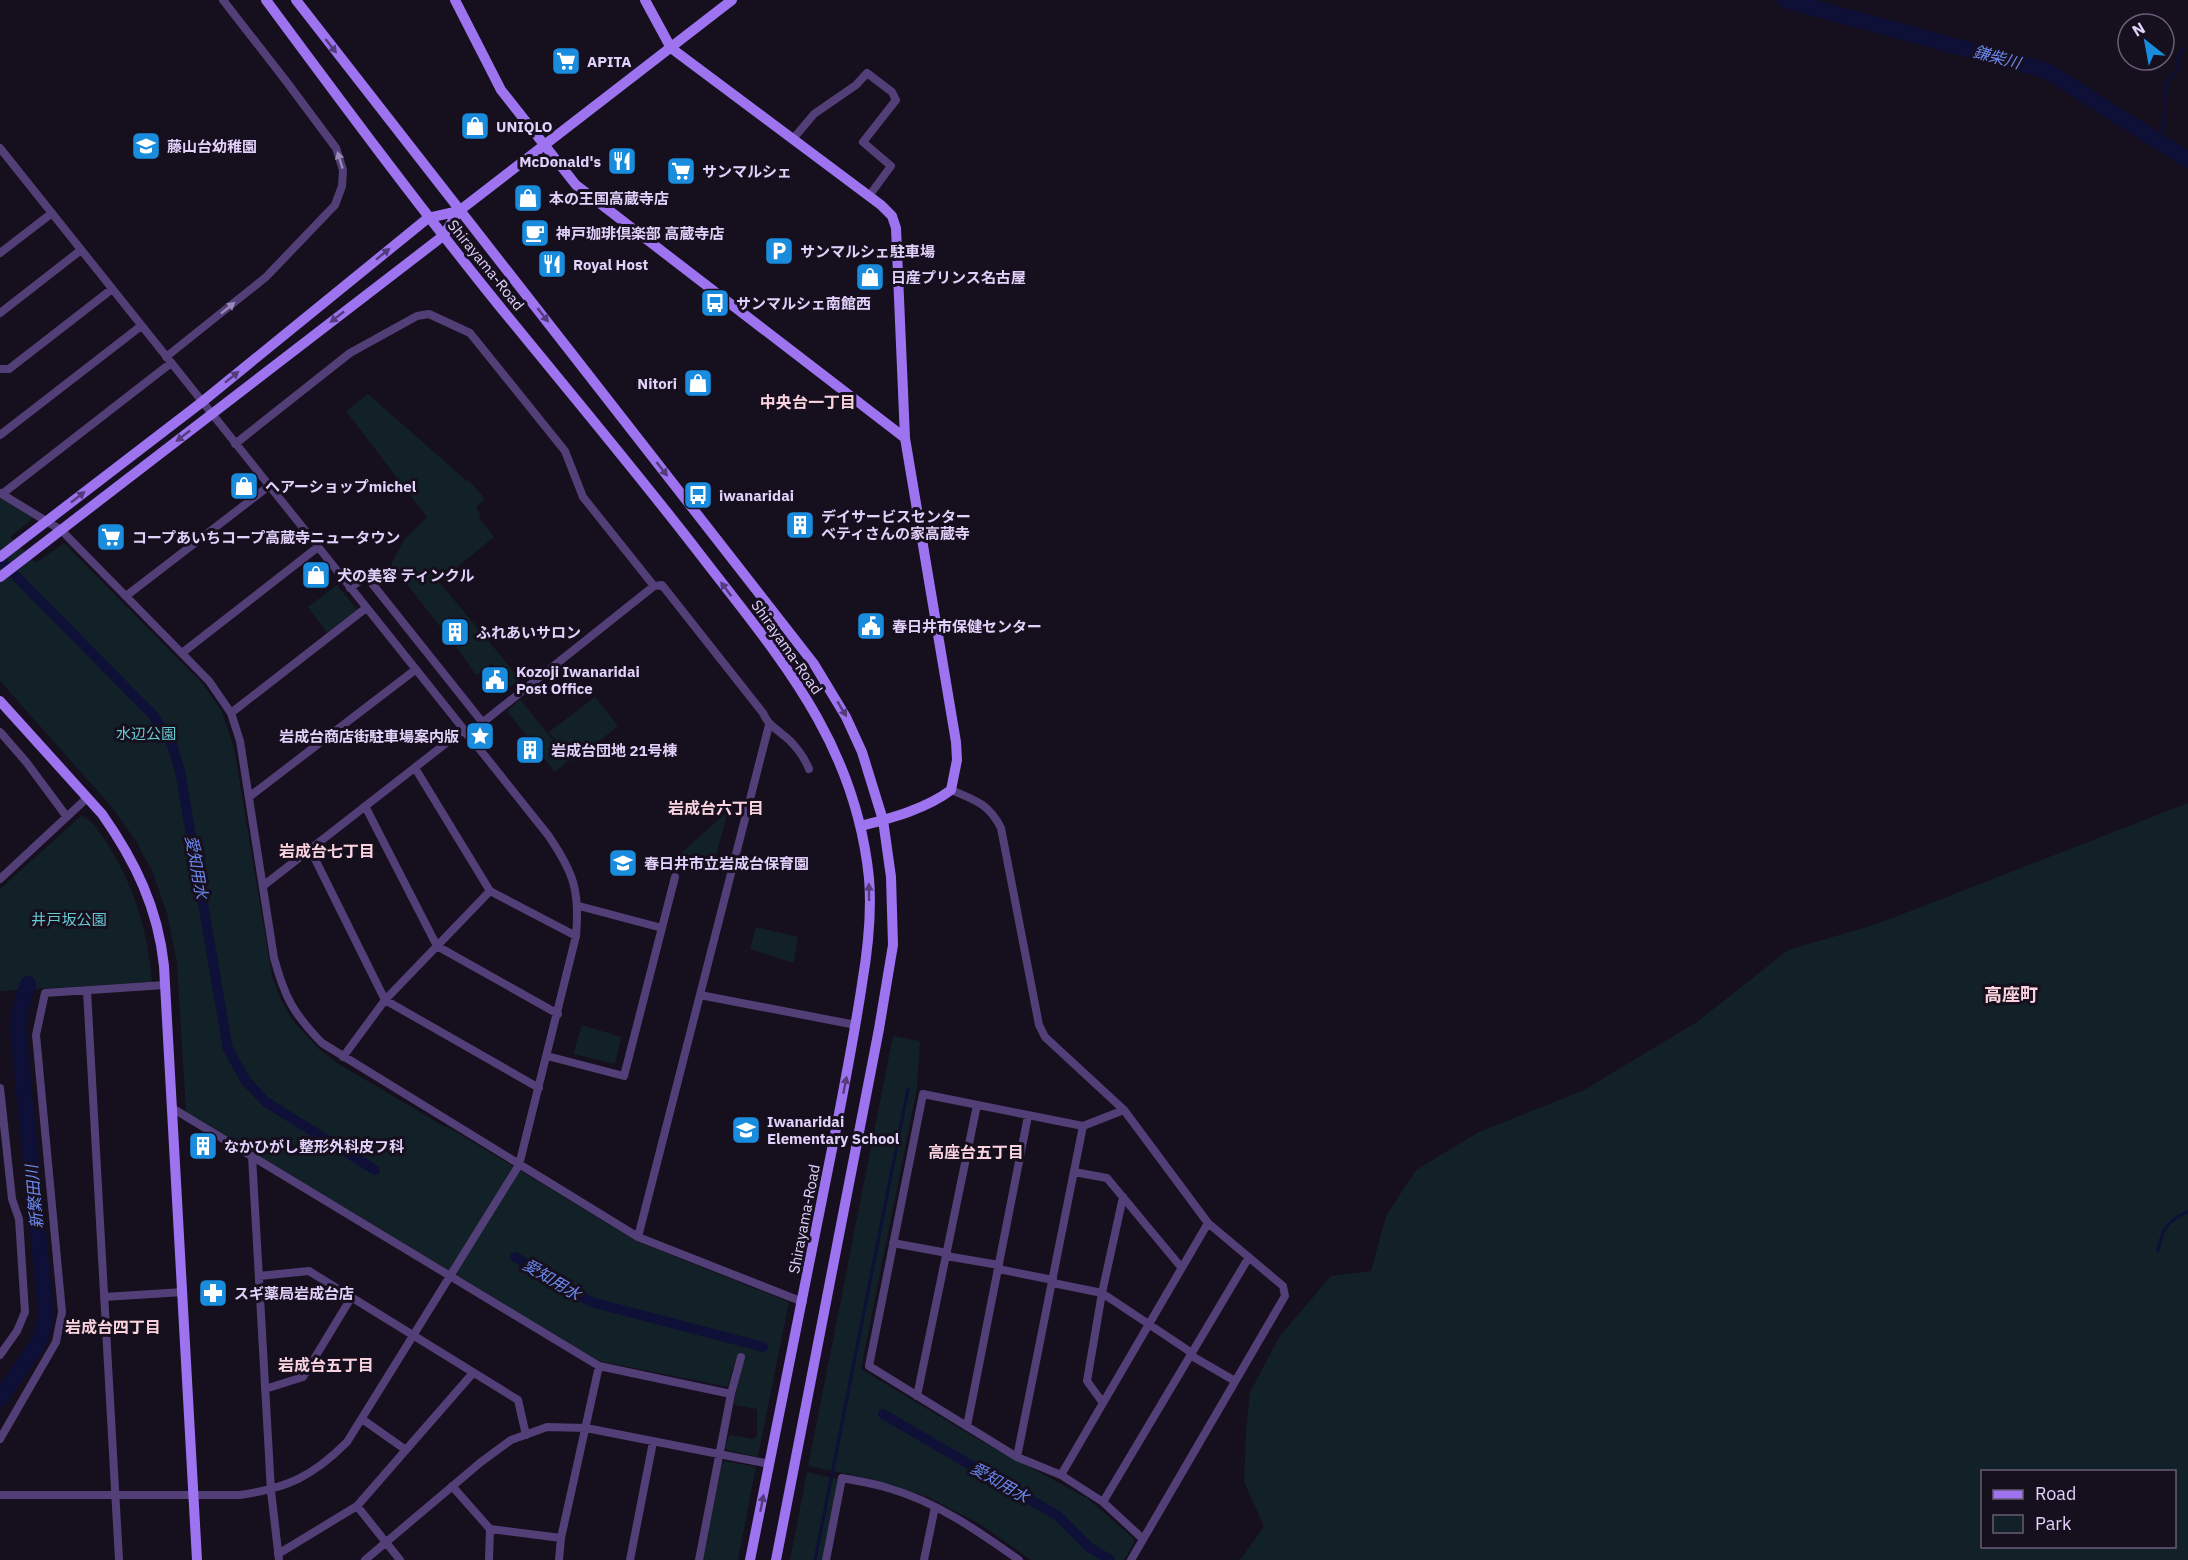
<svg xmlns="http://www.w3.org/2000/svg" width="2188" height="1560" font-family="'IBM Plex Sans','Noto Sans JP',sans-serif">
<style>
.green{fill:#122127;fill-rule:evenodd}
.lines{fill:none;stroke-linecap:round;stroke-linejoin:round}
.stream{stroke:#0e1037;stroke-width:3}
.canal{stroke:#0e1037;stroke-width:10}
.river{stroke:#0e1037;stroke-width:16}
.street{stroke:#533f78;stroke-width:8}
.secondary{stroke:#9d73ef;stroke-width:10}
.oneway{fill:#533c7c}
.oneway2{fill:#9a88b9}
.labels{text-anchor:middle;dominant-baseline:central;stroke-width:6;stroke-linejoin:round;paint-order:stroke}
.poi-label{font-size:15px;font-weight:bold;fill:#e2d1fa;stroke:#160f1e;text-anchor:start}
.street-label{font-size:15px;fill:#e2d1fa;stroke:#160f1e}
.park-label{font-size:15px;fill:#66cad1;stroke:#160f1e}
.water-label{font-size:16px;font-style:italic;fill:#6b88ee;stroke:#160f1e}
.neighbourhood-label{font-size:16px;font-weight:bold;fill:#fad3df;stroke:#160f1e}
.quarter-label{font-size:18px;font-weight:bold;fill:#fad3df;stroke:#160f1e}
</style>
<rect width="100%" height="100%" fill="#160f1e"/>
<path class="green" d="M368,394L467,481L469,480L485,499L476,507L481,515L479,518L494,537L439,582L520,679L510,687L492,664L476,675L455,645L469,634L456,618L442,629L391,564L404,540L427,517L346,411Z
M0,498L34,517L10,537L36,563L64,543L203,684L221,710L234,747L272,976L282,1002L293,1021L320,1050L337,1063L445,1127H448L638,1242L789,1302L758,1457L727,1450L725,1447L728,1437L731,1435L753,1439L757,1436V1409L735,1405L734,1403L742,1362L735,1361L728,1387L599,1361L186,1112L177,964L168,917L153,873L136,841L111,806L0,681Z
M337,585L357,610L327,633L308,607Z
M595,697L618,726L573,762L549,732Z
M520,699L569,760L555,772L507,711Z
M2188,803V1560H1238L1241,1559L1264,1526L1244,1482L1246,1431L1250,1392L1280,1336L1331,1276L1371,1271L1386,1216L1416,1170L1479,1132L1584,1090L1697,1022L1788,950L1877,924ZM1982,1472H2174V1546H1982Z
M728,811L712,870L678,856Z
M81,816C92,819 100,832 106,842C134,885 148,931 152,982L0,991V889Z
M756,927L798,937L794,963L750,949Z
M582,1025L621,1037L615,1064L573,1054Z
M893,1036L920,1041L917,1088L861,1369L979,1440L1087,1498L1133,1538L1134,1543L1124,1560H1031L978,1523L928,1497L873,1479L808,1466Z
M725,1461L756,1467L738,1560H703L722,1464Z
M807,1472L838,1479L822,1560H790Z"/>
<g class="lines">
<path class="stream" d="M2160,142L2163,136L2166,83L2179,68L2177,58L2184,48
M2158,1251C2162,1228 2167,1222 2188,1211
M815,1560L908,1089"/>
<path class="canal" d="M0,560L152,714L170,739L180,771L228,1049L246,1081L266,1102L375,1170
M515,1257L591,1302L763,1347
M883,1414L1058,1516L1089,1547L1110,1560"/>
<path class="river" d="M1785,0L2047,71L2188,160
M0,1399L40,1340L46,1315L18,1029L20,1011L28,984"/>
<path class="street" d="M793,139L814,114L856,85L867,73L892,92L896,100L863,142L891,166L869,196
M0,148L548,835C574,873 580,891 576,936L519,1165L347,1442C313,1476 288,1488 240,1495H0
M0,253L52,213
M0,313L81,250
M166,357L266,277L335,205L342,186L343,170L336,148L286,81L223,0
M0,369H9L112,289
M0,435L141,326
M235,444L350,353L417,316L429,314L470,333L565,451L583,497L654,586L662,585L763,713C769,726 772,725 782,734C793,742 804,756 809,769
M0,493L61,530L209,681L231,713L240,741L274,958C285,998 293,1013 322,1043L638,1237L803,1302
M2,494L171,363
M350,588L366,576L483,723
M126,596L269,486
M182,653L318,547
M231,713L366,608
M0,732L27,763L67,817
M467,735L654,586
M415,768L490,891L576,936
M951,790C975,800 989,804 1001,828L1039,1025L1045,1037L1124,1110L1208,1223L1283,1286L1285,1296L1131,1560
M249,797L415,670
M365,806L437,946L558,1014
M310,849L385,1000L539,1088
M0,879L87,798
M263,886L463,730
M579,906L662,928
M87,991L119,1560
M700,995L856,1025
M547,1056L624,1076L675,877
M343,1057L385,1000L490,891
M0,1088L12,1199L19,1219L25,1312L17,1331L0,1355
M172,1108L599,1366L731,1394
M1124,1110L1083,1126L923,1094L869,1366L1017,1457L1061,1475L1103,1502L1143,1539
M252,1156L271,1491L279,1560
M1074,1172L1107,1178L1181,1267
M638,1237L769,725
M893,1243L947,1253
M946,1256L999,1265
M998,1269L1053,1280
M259,1276L309,1271L518,1400L526,1435
M1053,1283L1102,1293L1192,1353
M104,1297L183,1292
M1190,1355L1235,1381
M265,1389L303,1377L351,1298
M917,1396L977,1105
M1103,1403L1087,1381L1102,1293L1123,1197
M362,1419L406,1450
M967,1426L1028,1116
M0,1439L56,1342L62,1312L36,1035L45,993L165,985
M1017,1457L1083,1126
M1061,1475L1208,1223
M452,1486L490,1529L489,1560
M1103,1502L1249,1257
M357,1506L400,1560
M490,1529L561,1538
M278,1554L357,1506L473,1373
M365,1560L481,1462L511,1440L547,1427L586,1428L770,1464
M559,1560L561,1538L599,1366
M630,1560L653,1442
M699,1560L731,1394L741,1357
M826,1560L842,1478C857,1481 873,1483 888,1488C937,1502 978,1531 1019,1560
M924,1560L935,1507"/>
<path class="secondary" d="M266,0C340,100 414,200 492,297C561,382 632,466 699,553C779,657 855,741 869,878C872,914 868,949 862,984C855,1031 846,1077 837,1124C809,1270 779,1415 750,1560
M296,0L814,664L846,717L862,752L883,820L891,877L893,945L879,1029L776,1560
M455,0L501,90L576,185L905,438
M645,0L671,48L881,205L892,216L896,228L905,438L956,742L957,760L951,790C926,809 891,818 861,826
M0,557L202,402L428,218L459,211
M0,577L443,236L459,211L732,0
M0,701L102,814C135,861 158,908 164,966L197,1560"/>
</g>
<defs><path id="oneway-solid" d="M-6-.8H1V-3.2L6.5 0L1 3.2V.8H-6Z" transform="scale(1.5)"/></defs>
<g class="oneway">
<use href="#oneway-solid" transform="translate(331 46) rotate(52)"/>
<use href="#oneway-solid" transform="translate(383 254) rotate(-39)"/>
<use href="#oneway-solid" transform="translate(543 315) rotate(52)"/>
<use href="#oneway-solid" transform="translate(337 317) rotate(142)"/>
<use href="#oneway-solid" transform="translate(232 377) rotate(-39)"/>
<use href="#oneway-solid" transform="translate(183 436) rotate(142)"/>
<use href="#oneway-solid" transform="translate(662 469) rotate(52)"/>
<use href="#oneway-solid" transform="translate(78 497) rotate(-38)"/>
<use href="#oneway-solid" transform="translate(726 589) rotate(-127)"/>
<use href="#oneway-solid" transform="translate(842 709) rotate(59)"/>
<use href="#oneway-solid" transform="translate(869 892) rotate(-91)"/>
<use href="#oneway-solid" transform="translate(845 1085) rotate(-79)"/>
<use href="#oneway-solid" transform="translate(762 1503) rotate(-79)"/>
</g>
<g class="oneway2">
<use href="#oneway-solid" transform="translate(340 160) rotate(-107)"/>
<use href="#oneway-solid" transform="translate(228 308) rotate(-39)"/>
</g>
<defs>
<g id="supermarket-square" transform="scale(1.5)"><rect x="-9" y="-9" width="18" height="18" rx="4" fill="#198cde" stroke="#160f1e"/><path d="M-6-5.5h2.5l.6 2H6L4.5 2H-2.5L-4.4-4H-6ZM-1.5 3.2a1.3 1.3 0 1 0 .1 0ZM3 3.2a1.3 1.3 0 1 0 .1 0Z" fill="#fff"/></g>
<g id="shop-square" transform="scale(1.5)"><rect x="-9" y="-9" width="18" height="18" rx="4" fill="#198cde" stroke="#160f1e"/><path d="M-5-2.5h2.3a2.7 3.5 0 0 1 5.4 0H5L5.5 6h-11ZM-1.5-2.5h3a1.5 2.3 0 0 0-3 0Z" fill="#fff"/></g>
<g id="school-square" transform="scale(1.5)"><rect x="-9" y="-9" width="18" height="18" rx="4" fill="#198cde" stroke="#160f1e"/><path d="M0-5L7-2L0 1L-7-2ZM-4 1L0 2.5L4 1V4Q0 6-4 4Z" fill="#fff"/></g>
<g id="restaurant-square" transform="scale(1.5)"><rect x="-9" y="-9" width="18" height="18" rx="4" fill="#198cde" stroke="#160f1e"/><path d="M-5-6h1v4h1v-4h1v4h1v-4h1v5L-1.5 .5V6h-2V.5L-5-1ZM5-6V6H3V1.5H1.5Q1.5-4 5-6Z" fill="#fff"/></g>
<g id="cafe-square" transform="scale(1.5)"><rect x="-9" y="-9" width="18" height="18" rx="4" fill="#198cde" stroke="#160f1e"/><path d="M-5.5-4.5H6V0H3Q3 3.5 0 3.5H-2.5Q-5.5 3.5-5.5 0ZM3-3.2v2h1.7v-2ZM-6 4.5H4V6H-6Z" fill="#fff"/></g>
<g id="parking-square" transform="scale(1.5)"><rect x="-9" y="-9" width="18" height="18" rx="4" fill="#198cde" stroke="#160f1e"/><path d="M-3.5-5.5H1a3.5 3.5 0 0 1 0 7H-1V5.5H-3.5ZM-1-3.4V-.6H.8a1.4 1.4 0 0 0 0-2.8Z" fill="#fff"/></g>
<g id="bus-square" transform="scale(1.5)"><rect x="-9" y="-9" width="18" height="18" rx="4" fill="#198cde" stroke="#160f1e"/><path d="M-5-6H5V4H4V6H2V4H-2V6H-4V4H-5ZM-3.5-4V0h7V-4ZM-3.5 1.2v1.5H-2V1.2ZM2 1.2v1.5H3.5V1.2Z" fill="#fff"/></g>
<g id="building-square" transform="scale(1.5)"><rect x="-9" y="-9" width="18" height="18" rx="4" fill="#198cde" stroke="#160f1e"/><path d="M-4-6H4V6H1V3H-1V6H-4ZM-2.5-4.3h1.7v1.8h-1.7ZM.8-4.3h1.7v1.8H.8ZM-2.5-1h1.7V.8h-1.7ZM.8-1h1.7V.8H.8Z" fill="#fff"/></g>
<g id="civic-square" transform="scale(1.5)"><rect x="-9" y="-9" width="18" height="18" rx="4" fill="#198cde" stroke="#160f1e"/><path d="M-.6-6.5H3V-4.5H.6V-3L4-1V1h2V6H-6V1h2V-1L-.6-3ZM-1.2 2.5V6h2.4V2.5Z" fill="#fff"/></g>
<g id="sight-square" transform="scale(1.5)"><rect x="-9" y="-9" width="18" height="18" rx="4" fill="#198cde" stroke="#160f1e"/><path d="M0-6L1.8-2.2L6-1.7L2.9 1.2L3.7 5.4L0 3.3L-3.7 5.4L-2.9 1.2L-6-1.7L-1.8-2.2Z" fill="#fff"/></g>
<g id="pharmacy-square" transform="scale(1.5)"><rect x="-9" y="-9" width="18" height="18" rx="4" fill="#198cde" stroke="#160f1e"/><path d="M-2-6h4v4h4v4h-4v4h-4v-4h-4v-4h4Z" fill="#fff"/></g>
</defs>
<g fill-rule="evenodd">
<use href="#supermarket-square" x="566" y="61"/>
<use href="#shop-square" x="475" y="126"/>
<use href="#school-square" x="146" y="146"/>
<use href="#restaurant-square" x="622" y="161"/>
<use href="#supermarket-square" x="681" y="171"/>
<use href="#shop-square" x="528" y="198"/>
<use href="#cafe-square" x="535" y="233"/>
<use href="#parking-square" x="779" y="251"/>
<use href="#restaurant-square" x="552" y="264"/>
<use href="#shop-square" x="870" y="277"/>
<use href="#bus-square" x="715" y="303"/>
<use href="#shop-square" x="698" y="383"/>
<use href="#shop-square" x="244" y="486"/>
<use href="#bus-square" x="698" y="495"/>
<use href="#building-square" x="800" y="525"/>
<use href="#supermarket-square" x="111" y="537"/>
<use href="#shop-square" x="316" y="575"/>
<use href="#civic-square" x="871" y="626"/>
<use href="#building-square" x="455" y="632"/>
<use href="#civic-square" x="495" y="680"/>
<use href="#sight-square" x="480" y="736"/>
<use href="#building-square" x="530" y="750"/>
<use href="#school-square" x="623" y="863"/>
<use href="#school-square" x="746" y="1130"/>
<use href="#building-square" x="203" y="1146"/>
<use href="#pharmacy-square" x="213" y="1293"/>
</g>
<g class="labels">
<g class="poi-label">
<text x="587" y="61">APITA</text>
<text x="496" y="126">UNIQLO</text>
<text x="167" y="146">藤山台幼稚園</text>
<text x="601" y="161" text-anchor="end">McDonald's</text>
<text x="702" y="171">サンマルシェ</text>
<text x="549" y="198">本の王国高蔵寺店</text>
<text x="556" y="233">神戸珈琲倶楽部 高蔵寺店</text>
<text x="800" y="251">サンマルシェ駐車場</text>
<text x="573" y="264">Royal Host</text>
<text x="891" y="277">日産プリンス名古屋</text>
<text x="736" y="303">サンマルシェ南館西</text>
<text x="677" y="383" text-anchor="end">Nitori</text>
<text x="265" y="486">ヘアーショップmichel</text>
<text x="719" y="495">iwanaridai</text>
<text x="821" y="516">デイサービスセンター<tspan x="821" dy="17">ベティさんの家高蔵寺</tspan></text>
<text x="132" y="537">コープあいちコープ高蔵寺ニュータウン</text>
<text x="337" y="575">犬の美容 ティンクル</text>
<text x="892" y="626">春日井市保健センター</text>
<text x="476" y="632">ふれあいサロン</text>
<text x="516" y="671">Kozoji Iwanaridai<tspan x="516" dy="17">Post Office</tspan></text>
<text x="459" y="736" text-anchor="end">岩成台商店街駐車場案内版</text>
<text x="551" y="750">岩成台団地 21号棟</text>
<text x="644" y="863">春日井市立岩成台保育園</text>
<text x="767" y="1121">Iwanaridai<tspan x="767" dy="17">Elementary School</tspan></text>
<text x="224" y="1146">なかひがし整形外科皮フ科</text>
<text x="234" y="1293">スギ薬局岩成台店</text>
</g>
<g class="street-label">
<text transform="translate(486 265) rotate(51)">Shirayama-Road</text>
<text transform="translate(787 647) rotate(55)">Shirayama-Road</text>
<text transform="translate(804 1219) rotate(-79)">Shirayama-Road</text>
</g>
<g class="park-label">
<text x="146" y="733">水辺公園</text>
<text x="69" y="919">井戸坂公園</text>
</g>
<g class="water-label">
<text transform="translate(1997 57) rotate(15)">鎌柴川</text>
<text transform="translate(197 867) rotate(80)">愛知用水</text>
<text transform="translate(34 1197) rotate(-95)">新繁田川</text>
<text transform="translate(552 1279) rotate(31)">愛知用水</text>
<text transform="translate(1000 1482) rotate(30)">愛知用水</text>
</g>
<g class="neighbourhood-label">
<text x="808" y="402">中央台一丁目</text>
<text x="716" y="808">岩成台六丁目</text>
<text x="327" y="851">岩成台七丁目</text>
<text x="976" y="1152">高座台五丁目</text>
<text x="113" y="1327">岩成台四丁目</text>
<text x="326" y="1365">岩成台五丁目</text>
</g>
<g class="quarter-label">
<text x="2011" y="994">高座町</text>
</g>
</g>
<rect x="1981" y="1470" width="195" height="78" fill="#160f1e" stroke="#685d76" stroke-width="1.5"/>
<rect x="1993" y="1490" width="30" height="9" fill="#9d73ef" stroke="#685d76" stroke-width="1.5"/>
<text x="2035" y="1500" font-size="18" fill="#e2d1fa">Road</text>
<rect x="1993" y="1515" width="30" height="18" fill="#122127" stroke="#685d76" stroke-width="1.5"/>
<text x="2035" y="1530" font-size="18" fill="#e2d1fa">Park</text>
<g transform="translate(2146 42) rotate(329)"><circle r="28" fill="#160f1e" stroke="#685d76" stroke-width="1.5"/>
<path d="M0-4.5L10 22L0 15L-10 22Z" fill="#198cde"/>
<text y="-9" font-size="16" font-weight="bold" text-anchor="middle" fill="#e2d1fa">N</text>
</g>
</svg>
